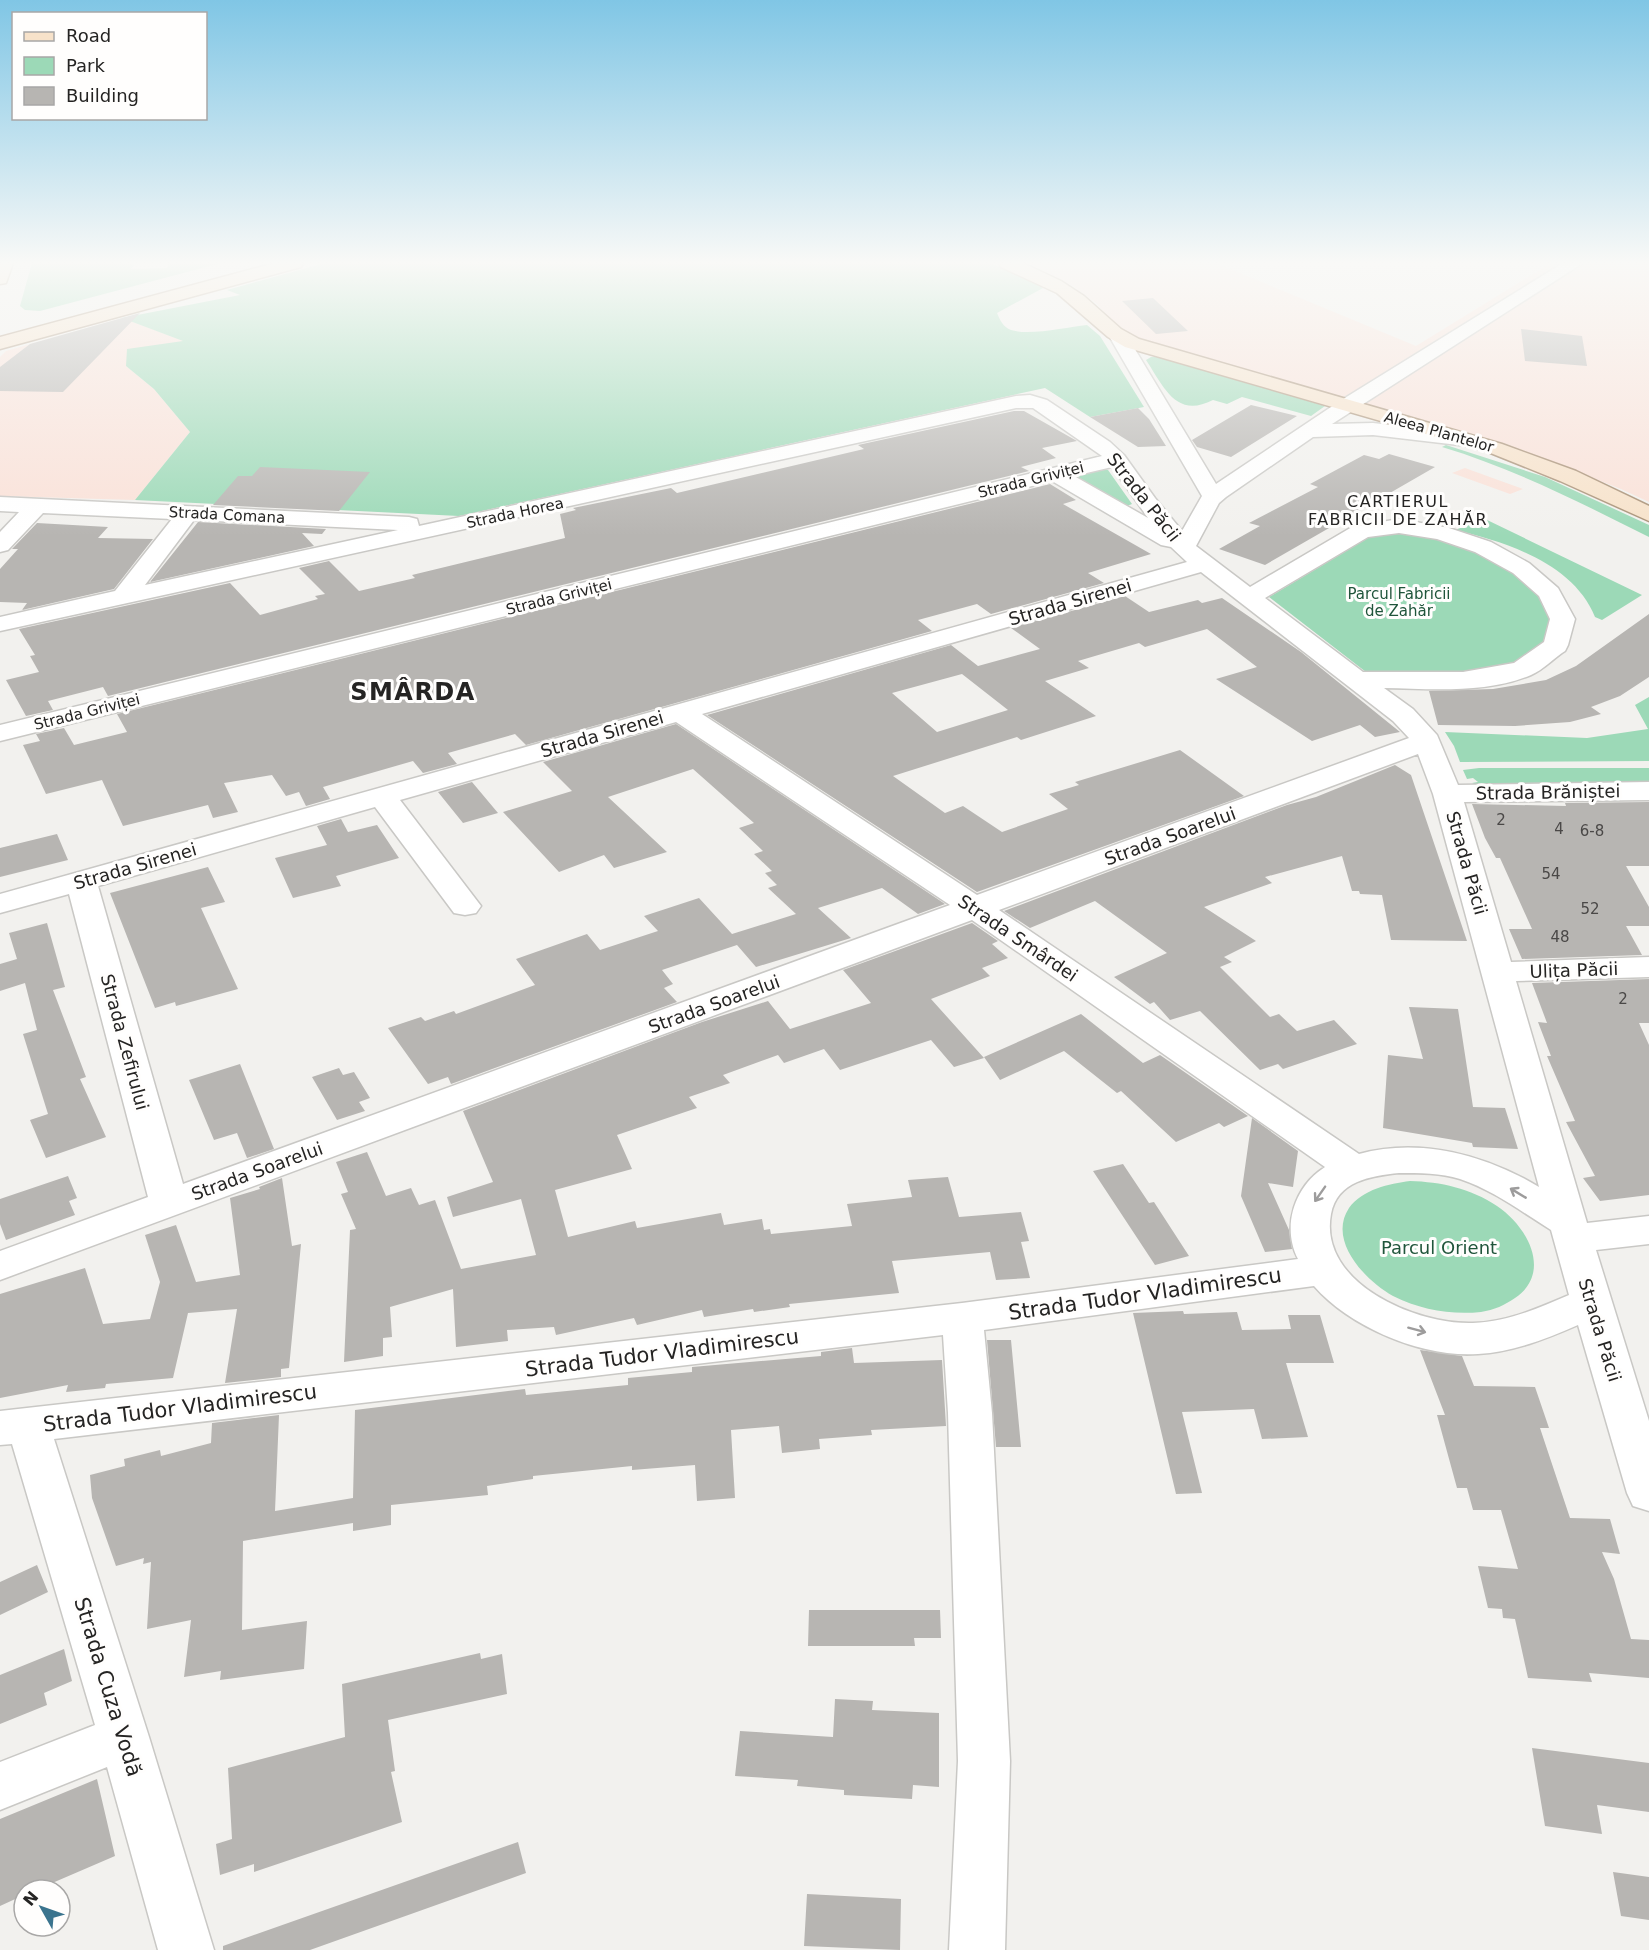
<svg xmlns="http://www.w3.org/2000/svg" width="1649" height="1950" font-family="'DejaVu Sans',sans-serif">
<style>
.industrial{fill:#fae1d8}
.green{fill:#9cd9b7}
.building{fill:#b7b5b2;fill-rule:evenodd}
.lines{fill:none;stroke-linecap:round;stroke-linejoin:round}
.minor-casing{stroke:#c9c8c5;stroke-width:3}
.major-casing{stroke:#aa9278;stroke-width:3}
.minor{fill:#fff;fill-rule:evenodd}
.major{fill:#f7e2ca;fill-rule:evenodd}
.oneway{stroke:#9d9c9c}
.labels{text-anchor:middle;dominant-baseline:central;stroke-width:6;stroke-linejoin:round;paint-order:stroke}
.far-street-label{font-size:15px;fill:#252423;stroke:#fffefd}
.far-park-label{font-size:15px;fill:#20553b;stroke:#fffefd}
.number-label{font-size:15px;fill:#4a4847}
.far-neighbourhood-label{font-size:16px;letter-spacing:1.5px;fill:#252423;stroke:#fffefd}
.street-label{font-size:18px;fill:#252423;stroke:#fffefd}
.park-label{font-size:18px;fill:#20553b;stroke:#fffefd}
.near-street-label{font-size:21px;fill:#252423;stroke:#fffefd}
.district-label{font-size:24px;font-weight:bold;letter-spacing:1.5px;fill:#252423;stroke:#fffefd}
</style>
<rect width="100%" height="100%" fill="#f2f1ee"/>
<path class="industrial" d="M1029,263H1216L1416,346L1551,263H1649V502L1621,489L1531,454L1121,334L1097,304L1073,286Z
M122,318L184,341L126,366L154,389L190,432L135,500L0,496V357L6,351Z
M1465,468L1523,489L1510,494L1452,473Z"/>
<path class="green" d="M32,263H128L134,265L131,269L167,268L169,263H221L40,311L25,310L20,306Z
M325,263H989L1018,274L1043,288L997,313C1000,320 1003,327 1011,330C1030,336 1067,327 1087,325L1100,336L1144,407L1090,417L1045,388L459,516L135,500L190,432L154,389L126,366L127,349L183,341L122,318L240,295L227,290Z
M1151,357H1160L1325,406L1311,416L1242,397L1227,404L1213,400C1176,419 1164,387 1146,360Z
M1446,445L1545,477L1649,525V537C1581,503 1515,469 1442,447Z
M1100,468L1108,470L1132,504L1127,506L1075,480L1073,475Z
M1485,519L1642,595L1602,620L1595,617C1574,564 1507,542 1455,530Z
M1396,532L1425,534L1510,558L1565,629L1518,664L1469,671L1372,672H1366L1269,597L1373,535Z
M1649,697V761L1460,762L1454,746L1445,732L1587,738L1648,729L1635,705Z
M1479,768H1649V785L1481,787L1472,783L1478,782L1473,778L1467,779L1463,770Z
M1410,1181C1441,1182 1470,1188 1497,1206C1527,1226 1553,1272 1515,1298C1505,1305 1494,1310 1481,1312C1451,1315 1421,1310 1393,1296C1366,1281 1327,1241 1349,1208C1363,1189 1389,1184 1410,1181Z"/>
<path class="building" d="M1153,298L1188,331L1156,334L1122,301Z
M140,313L63,392L0,391V367L30,344Z
M1521,329L1582,336L1587,366L1525,361Z
M1251,405L1297,416L1231,457L1197,447L1192,440Z
M1138,408L1149,419L1166,446L1138,447L1090,417Z
M1014,411H1024L1077,441L1042,448L1056,458L1021,467L1029,471L108,696L103,687L48,701L53,710L26,716L6,680L39,672L30,656L35,655L19,629L230,583L260,615L318,599L315,596L325,594L299,568L329,561L359,591L415,578L412,575L565,538L560,514L576,510L573,508L671,488L677,493L864,449L858,445Z
M1389,454L1435,467L1265,565L1219,549L1260,526L1249,523L1318,487L1310,484L1364,455L1379,459Z
M260,467L370,472L339,511L213,505L238,476H252Z
M1050,484L1076,500L1063,504L1151,554L1088,573L1104,583L991,614L977,604L918,620L932,631L526,745L515,734L448,753L457,764L423,773L413,761L323,787L330,799L306,806L299,792L286,796L272,775L224,783L238,812L213,818L208,805L123,826L102,780L46,794L23,745L40,741L36,734L64,728L74,745L127,732L117,714Z
M198,522L326,529L322,534L302,533L314,546L150,582Z
M37,523L108,527L98,538L153,539L114,589L22,610L27,603L0,602V569L18,549H12Z
M1125,596L1149,612L1198,600L1202,603L1222,598L1301,652L1400,732L1375,737L1360,725L1312,741L1216,679L1257,667L1207,629L1145,647L1139,643L1078,661L1089,668L1045,681L1096,716L1021,740L1017,737L893,776L945,813L963,806L1002,832L1068,809L1049,794L1079,785L1075,782L1180,750L1244,796L977,892L707,715L951,645L978,666L1040,649L1011,628ZM962,674L1008,710L937,732L892,693Z
M1649,614V677L1620,696L1591,707L1601,714L1570,722L1515,726L1438,725L1429,691L1493,689L1546,680L1576,666Z
M676,724L945,904L918,914L882,888L818,908L851,938L756,967L737,945L662,970L673,984L664,988L677,1002L451,1084L448,1077L428,1084L388,1028L421,1017L425,1021L454,1011L456,1014L535,985L516,959L587,934L600,950L658,931L644,916L699,898L732,934L796,914L768,888L777,885L765,873L772,871L754,854L763,851L739,828L754,823L693,769L608,797L667,852L614,868L604,855L559,872L503,812L572,791L543,762Z
M1395,765L1411,775L1467,941L1391,940L1382,895L1360,894L1359,891H1352L1342,856L1265,877L1272,883L1204,907L1256,941L1224,957L1232,962L1220,967L1270,1017L1279,1014L1297,1031L1334,1020L1357,1044L1283,1069L1278,1064L1260,1070L1200,1011L1170,1020L1154,1002L1150,1004L1114,977L1167,953L1095,901L1030,928L1004,911L1287,805L1316,797Z
M472,782L498,813L463,823L438,792Z
M1649,802V866H1626L1649,907V926H1626L1642,955L1522,959L1509,929H1532L1500,858H1496L1485,838L1472,804L1566,806L1565,803Z
M341,819L348,832L377,825L399,858L336,876L341,886L293,898L275,858L327,845L317,826Z
M57,834L68,860L0,877V848Z
M208,867L225,902L201,908L238,989L176,1006L175,1002L155,1008L110,893Z
M47,923L65,987L53,990L86,1077L80,1079L106,1137L46,1158L30,1120L48,1114L23,1034L37,1030L25,983L0,991V964L17,959L9,933Z
M972,923L998,941L992,944L1008,958L982,968L990,976L931,999L984,1058L954,1067L931,1040L840,1070L824,1049L784,1063L778,1055L723,1075L730,1083L689,1097L697,1108L617,1135L632,1169L555,1190L568,1237L635,1221L637,1228L721,1213L724,1225L762,1219L764,1230L770,1229L771,1234L852,1226L847,1204L912,1197L908,1180L948,1177L959,1217L1021,1212L1029,1241L1021,1242L1030,1278L996,1280L990,1252L892,1261L899,1293L789,1304L790,1307L754,1312L753,1309L704,1317L702,1310L637,1325L634,1318L556,1335L554,1327L507,1330L508,1341L456,1347L453,1289L390,1307L392,1337L383,1338V1356L344,1362L350,1230L356,1229L341,1194L348,1192L336,1162L367,1152L386,1196L411,1188L419,1205L435,1200L461,1269L536,1255L521,1199L453,1217L447,1197L493,1182L463,1111L702,1022L768,1001L790,1029L871,1003L843,970Z
M1649,979V1023H1639L1649,1045V1195L1600,1201L1583,1178L1595,1176L1566,1122L1575,1121L1547,1056H1551L1538,1022L1547,1023L1532,983Z
M1409,1007L1458,1009L1473,1107L1505,1108L1518,1149L1473,1147L1472,1143L1383,1128L1388,1055L1423,1059Z
M1081,1014L1143,1063L1160,1055L1248,1116L1224,1127L1219,1123L1176,1142L1121,1091L1117,1093L1064,1051L1000,1080L984,1057Z
M240,1064L274,1149L247,1158L237,1133L214,1140L189,1080Z
M339,1068L343,1075L354,1072L370,1098L359,1102L365,1111L337,1120L312,1077Z
M1252,1118L1298,1151L1293,1187L1268,1183L1289,1230L1292,1249L1265,1252L1241,1196Z
M1123,1164L1149,1203L1154,1202L1189,1256L1155,1265L1093,1171Z
M68,1176L77,1198L69,1201L75,1215L6,1240L0,1224V1199Z
M282,1178L292,1246L301,1244L289,1368L281,1369V1377L225,1383L237,1309L188,1313L173,1378L106,1384L105,1388L66,1392L68,1385L0,1398V1294L85,1268L103,1324L150,1319L160,1282L145,1235L176,1225L196,1282L240,1275L230,1198L260,1189L259,1187Z
M1183,1311L1184,1314L1237,1312L1242,1330L1291,1329L1288,1315H1320L1334,1363H1286L1308,1437L1262,1439L1254,1409L1182,1412L1202,1493L1176,1494L1133,1313Z
M987,1340H1011L1021,1447H996Z
M852,1348L854,1363L942,1360L946,1426L871,1430L872,1435L819,1439L820,1449L782,1453L779,1426L731,1430L735,1498L697,1501L695,1465L632,1470V1466L533,1476V1479L487,1486L488,1495L391,1505V1525L353,1531V1523L243,1541L242,1630L307,1621L304,1669L220,1680L221,1671L184,1677L191,1620L147,1629L151,1562L143,1564L144,1558L116,1566L92,1498L90,1475L125,1466L124,1459L160,1450L161,1456L211,1443L212,1423L279,1415L275,1511L353,1498L355,1410L525,1389L526,1395L628,1385V1378L692,1372V1367L821,1356V1352Z
M1420,1350L1462,1356L1474,1386L1535,1387L1549,1428H1540L1570,1518L1610,1519L1620,1554L1602,1552L1614,1579L1631,1639L1649,1640V1678L1589,1673L1592,1682L1528,1678L1515,1619L1503,1618L1502,1609L1488,1608L1478,1566L1518,1569L1501,1510H1473L1467,1488H1457L1437,1415H1445Z
M37,1565L48,1592L0,1615V1582Z
M809,1610H940L941,1638H914L915,1646H808Z
M64,1649L72,1681L44,1693L47,1705L0,1724V1675Z
M480,1653L481,1659L502,1654L507,1694L388,1720L395,1771L391,1772L402,1822L254,1872V1864L220,1875L216,1844L232,1839L228,1768L345,1737L342,1684Z
M835,1699L873,1701L872,1710L939,1713V1787L913,1785L912,1799L844,1795V1790L797,1786L798,1780L735,1776L740,1731L833,1737Z
M1532,1748L1649,1763V1812L1597,1805L1602,1834L1545,1826Z
M97,1779L115,1856L36,1890H24V1895L0,1906V1819Z
M518,1842L526,1873L310,1950H223V1946Z
M1613,1872L1649,1877V1920L1621,1916Z
M807,1894L901,1899L900,1950L804,1946Z"/>
<g class="lines">
<g class="minor-casing">
<path id="minor" d="M1563,263H1583L1332,424L1373,423L1467,434L1474,436L1477,440L1474,444L1467,446L1373,435L1313,437L1226,497L1219,503L1196,546L1250,587L1352,527L1399,519L1449,528L1491,542L1529,563L1558,588L1575,619L1568,645L1565,651C1554,658 1543,670 1531,675C1486,694 1431,689 1384,688L1413,709L1437,735L1458,785L1649,782V800L1464,802L1511,962L1649,957V977L1516,981L1587,1223L1649,1216V1244L1596,1250L1649,1421V1511L1633,1506L1627,1493L1578,1325C1546,1339 1513,1352 1478,1354C1422,1358 1350,1327 1314,1286L984,1330L992,1413L1010,1761L1005,1950H949L958,1761L948,1413L943,1335L54,1439L149,1737L214,1950H158L107,1767L0,1810V1762L95,1725L12,1444L0,1445V1411L962,1303L1298,1259C1281,1226 1295,1186 1325,1167L972,920L0,1280V1251L148,1197L69,894L0,913V894L1187,562L1171,547L1161,545L1052,481L0,741V725L1102,456L1033,408H1016L0,631V617L115,591L172,519L43,513L8,550L0,552V532L19,512L0,511V497L409,517L417,519L419,526L1016,396L1030,395L1047,400L1110,442L1124,455L1155,498L1182,531L1202,496L1109,336L1112,332H1124L1127,336L1216,484L1340,401ZM1112,467L1148,518L1074,476ZM194,520L398,530L145,585ZM1399,533L1437,539L1475,552L1513,573L1539,596L1550,619L1544,642L1514,663L1463,672H1363L1265,598L1368,537ZM1201,572L1393,721L1409,738L977,895L702,714ZM676,722L950,905L183,1184L98,886L375,807L454,913L465,915L476,913L481,906L400,800ZM1418,754L1433,794L1539,1187C1486,1155 1420,1137 1359,1154L999,910ZM1399,1173C1419,1173 1441,1173 1460,1179C1493,1190 1522,1212 1551,1230L1569,1295C1538,1308 1508,1322 1473,1323C1416,1325 1318,1283 1331,1214C1337,1181 1371,1176 1399,1173Z"/>
</g>
<g class="major-casing">
<path id="major" d="M0,263H13L6,283L0,284Z
M275,263H303L301,267L0,349V337Z
M999,263H1023L1061,281L1084,296L1121,329L1139,339L1502,444L1576,471L1649,506V521L1560,481L1488,452L1125,347L1108,337L1057,293L1001,267Z"/>
</g>
<use href="#minor" class="minor"/>
<use href="#major" class="major"/>
</g>
<defs><path id="oneway-shaft" d="M-6 0H5M1.5-3L5.5 0L1.5 3" fill="none" stroke-width="1.6" stroke-linecap="round" stroke-linejoin="round" transform="scale(1.5)"/></defs>
<g class="oneway">
<use href="#oneway-shaft" transform="translate(1518 1193) rotate(-149)"/>
<use href="#oneway-shaft" transform="translate(1320 1194) rotate(125)"/>
<use href="#oneway-shaft" transform="translate(1417 1330) rotate(15)"/>
</g>
<linearGradient id="sky" x2="0" y2="1"><stop stop-color="#80c6e5"/><stop offset="0.49" stop-color="#f9f9f7"/><stop offset="1" stop-color="#f9f9f7" stop-opacity="0"/></linearGradient>
<rect width="1649" height="536" fill="url(#sky)"/>
<g class="labels">
<g class="far-street-label">
<text transform="translate(1439 432) rotate(16)">Aleea Plantelor</text>
<text transform="translate(1031 480) rotate(-14)">Strada Griviței</text>
<text transform="translate(515 513) rotate(-12)">Strada Horea</text>
<text transform="translate(227 515) rotate(3)">Strada Comana</text>
<text transform="translate(559 597) rotate(-14)">Strada Griviței</text>
<text transform="translate(87 712) rotate(-14)">Strada Griviței</text>
</g>
<g class="far-park-label">
<text x="1399" y="594">Parcul Fabricii<tspan x="1399" dy="17">de Zahăr</tspan></text>
</g>
<g class="number-label">
<text x="1501" y="820">2</text>
<text x="1559" y="829">4</text>
<text x="1592" y="831">6-8</text>
<text x="1551" y="874">54</text>
<text x="1590" y="909">52</text>
<text x="1560" y="937">48</text>
<text x="1623" y="999">2</text>
</g>
<g class="far-neighbourhood-label">
<text x="1398" y="501">CARTIERUL<tspan x="1398" dy="18">FABRICII DE ZAHĂR</tspan></text>
</g>
<g class="street-label">
<text transform="translate(1144 497) rotate(52)">Strada Păcii</text>
<text transform="translate(1070 602) rotate(-16)">Strada Sirenei</text>
<text transform="translate(602 734) rotate(-16)">Strada Sirenei</text>
<text transform="translate(1548 792) rotate(-1)">Strada Brăniștei</text>
<text transform="translate(1170 836) rotate(-20)">Strada Soarelui</text>
<text transform="translate(1467 863) rotate(74)">Strada Păcii</text>
<text transform="translate(135 866) rotate(-16)">Strada Sirenei</text>
<text transform="translate(1018 938) rotate(34)">Strada Smârdei</text>
<text transform="translate(1574 970) rotate(-2)">Ulița Păcii</text>
<text transform="translate(714 1004) rotate(-20)">Strada Soarelui</text>
<text transform="translate(125 1042) rotate(75)">Strada Zefirului</text>
<text transform="translate(257 1171) rotate(-20)">Strada Soarelui</text>
<text transform="translate(1600 1330) rotate(73)">Strada Păcii</text>
</g>
<g class="park-label">
<text x="1439" y="1247">Parcul Orient</text>
</g>
<g class="near-street-label">
<text transform="translate(1145 1294) rotate(-8)">Strada Tudor Vladimirescu</text>
<text transform="translate(662 1353) rotate(-7)">Strada Tudor Vladimirescu</text>
<text transform="translate(180 1408) rotate(-7)">Strada Tudor Vladimirescu</text>
<text transform="translate(108 1687) rotate(73)">Strada Cuza Vodă</text>
</g>
<g class="district-label">
<text x="413" y="692">SMÂRDA</text>
</g>
</g>
<rect x="12" y="12" width="195" height="108" fill="#fffefd" stroke="#a8a7a6" stroke-width="1.5"/>
<rect x="24" y="32" width="30" height="9" fill="#f7e2ca" stroke="#a8a7a6" stroke-width="1.5"/>
<text x="66" y="42" font-size="18" fill="#252423">Road</text>
<rect x="24" y="57" width="30" height="18" fill="#9cd9b7" stroke="#a8a7a6" stroke-width="1.5"/>
<text x="66" y="72" font-size="18" fill="#252423">Park</text>
<rect x="24" y="87" width="30" height="18" fill="#b7b5b2" stroke="#a8a7a6" stroke-width="1.5"/>
<text x="66" y="102" font-size="18" fill="#252423">Building</text>
<g transform="translate(42 1908) rotate(310)"><circle r="28" fill="#fffefd" stroke="#a8a7a6" stroke-width="1.5"/>
<path d="M0-4.5L10 22L0 15L-10 22Z" fill="#3b748e"/>
<text y="-9" font-size="16" font-weight="bold" text-anchor="middle" fill="#252423">N</text>
</g>
</svg>
